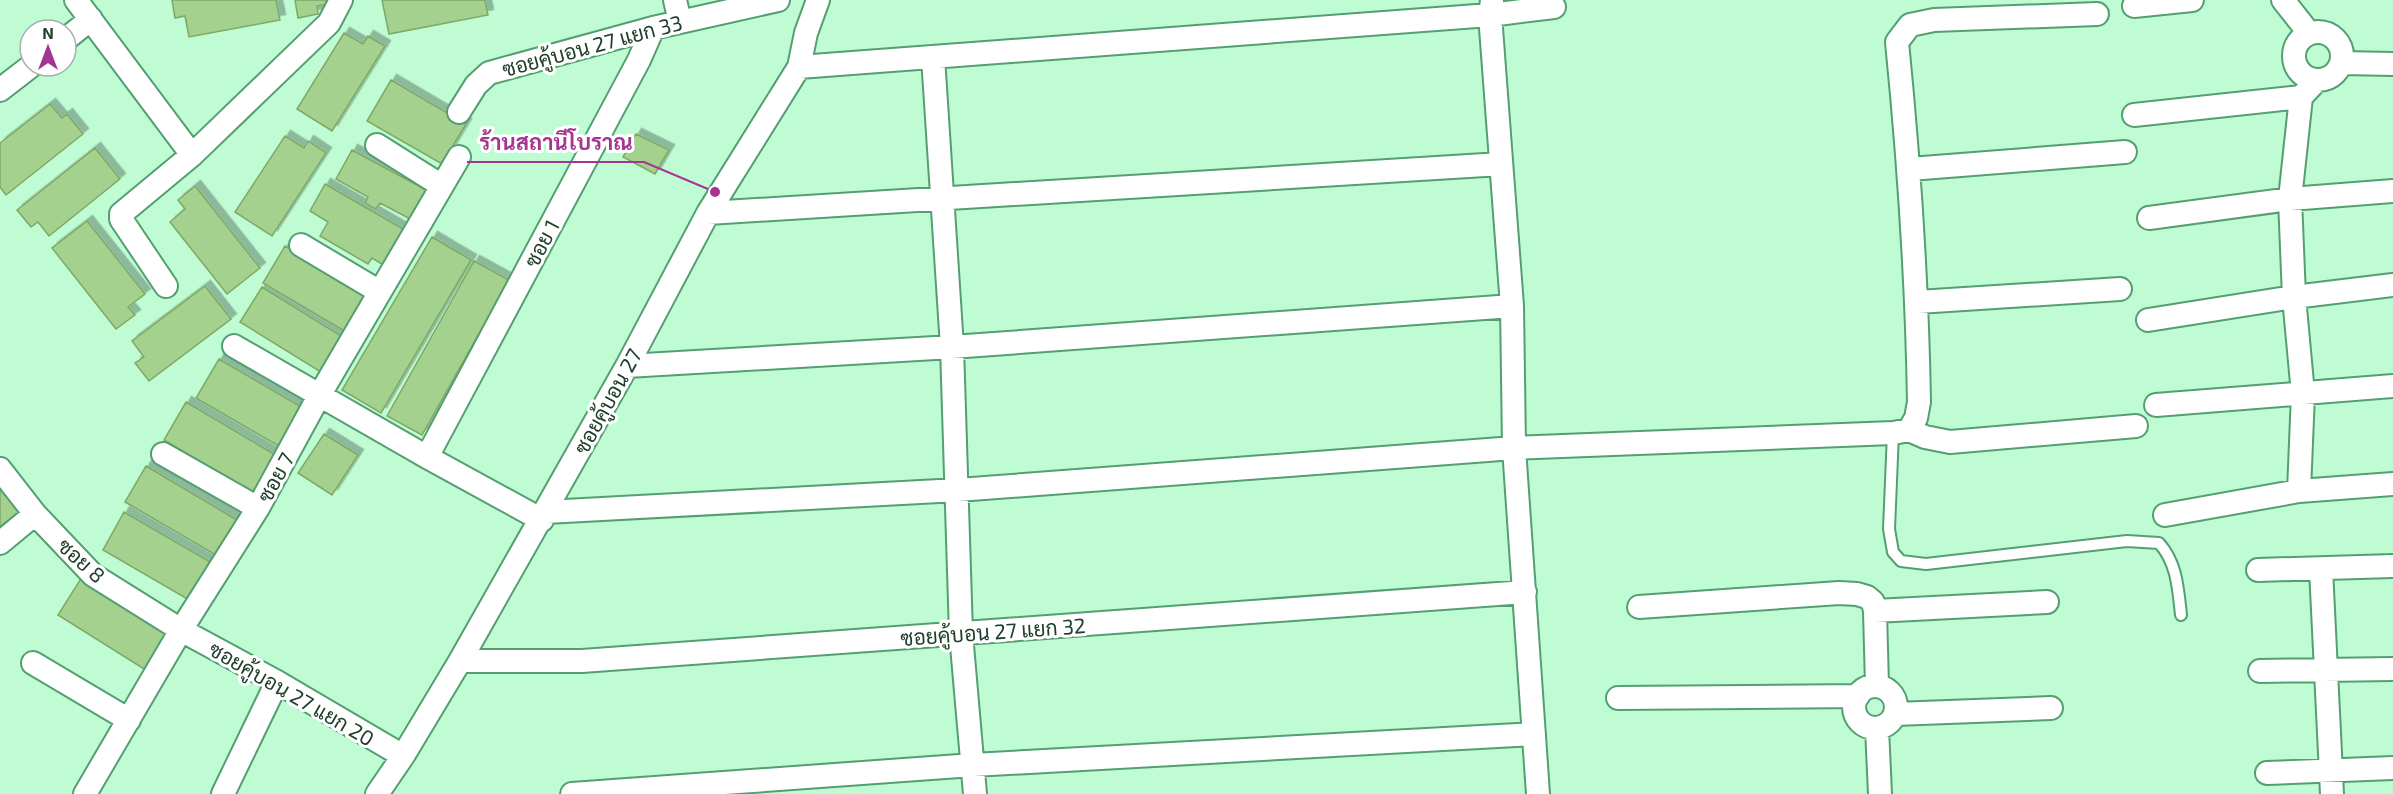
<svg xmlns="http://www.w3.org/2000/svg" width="2393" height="794" font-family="'Exo 2',Sarabun,sans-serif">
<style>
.building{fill:#a4d18d;stroke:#7ea867;stroke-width:1.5;filter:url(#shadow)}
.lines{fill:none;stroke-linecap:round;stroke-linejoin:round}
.service-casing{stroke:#549f72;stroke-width:14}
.minor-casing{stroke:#549f72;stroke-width:26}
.service{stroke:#fff;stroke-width:10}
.minor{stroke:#fff;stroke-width:22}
.labels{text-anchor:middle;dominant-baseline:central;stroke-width:6;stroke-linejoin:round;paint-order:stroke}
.street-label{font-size:21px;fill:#203f2c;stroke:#fff}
.leader{fill:none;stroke:#a53592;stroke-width:2}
.callout-dot{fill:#a53592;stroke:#fff;stroke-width:2}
.callout-label{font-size:22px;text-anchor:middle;font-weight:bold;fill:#a53592;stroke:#fff;stroke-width:6;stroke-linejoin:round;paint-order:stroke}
</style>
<defs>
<filter id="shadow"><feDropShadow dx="5.5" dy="-5.5" stdDeviation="0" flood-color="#0004"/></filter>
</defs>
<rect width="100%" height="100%" fill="#bffcd3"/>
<path class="building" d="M172,0H276L280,20L189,37L185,16L175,18Z
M295,0H338V2L317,6L318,14L298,18Z
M382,0H485L488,15L389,34Z
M344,33L363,44L368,36L385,46L332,131L297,109Z
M391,80L466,124L442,164L367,121Z
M50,104L62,118L67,114L83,134L6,195L0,187V143Z
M636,134L669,150L655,174L623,157Z
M285,136L304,148L308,141L326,153L272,236L235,212Z
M95,148L120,179L49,236L38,222L31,227L17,210Z
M352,150L430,192L414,221L380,203L376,209L365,203L368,197L336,179Z
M325,184L405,230L385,266L372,258L368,264L320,236L328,222L310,211Z
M195,186L260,268L227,294L170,222L185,209L178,200Z
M87,221L145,294L128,307L135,315L116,329L52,248Z
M432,237L471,260L381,413L342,390Z
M285,246L368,295L346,332L263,283Z
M474,261L509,280L422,435L387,416Z
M205,286L231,319L149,381L135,363L144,357L132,341Z
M262,287L346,339L324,374L240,322Z
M219,359L305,409L282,448L196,398Z
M186,402L279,457L256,495L164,440Z
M324,434L358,455L332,495L298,473Z
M146,466L242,523L221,558L125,502Z
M3,488L21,511L0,527V490Z
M124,512L219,567L196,604L103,550Z
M82,577L176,636L152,674L58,615Z"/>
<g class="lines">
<g class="service-casing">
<path id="service" d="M1893,433L1889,529L1893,552L1901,561L1926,564L2127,541L2159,543C2177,563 2178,588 2181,615"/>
</g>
<g class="minor-casing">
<path id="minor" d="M76,0L192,155
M675,0L680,22
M1492,0L1490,15L1512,306L1514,448L1538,794
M2283,0L2309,33
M2134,6L2192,0
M2294 56a24 24 0 1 1 48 0a24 24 0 1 1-48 0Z
M66,39L91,19
M933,57L952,347L961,634L975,794
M2342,63L2393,64
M799,67L1490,15L1554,7
M0,90L31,66
M459,112L476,85L489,73L653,28L778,0
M2134,115L2301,97
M377,145L442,186
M1910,169L2125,152
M708,213L1501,164
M2149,218L2290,199L2393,191
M301,245L380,292
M166,286L121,219V214L192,155L329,23L341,0
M1918,302L2120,289
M2148,320L2294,297L2393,285
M234,346L427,457L542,520
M627,366L952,347L1512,306
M2156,405L2393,386
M1909,430L1916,418L1919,402C1917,281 1909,162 1897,42L1910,25L1934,20L2097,14
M163,454L258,508
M427,457L639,60L653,28
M0,469L35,514L93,575L181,630L277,682L403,756
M2299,491L2303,394L2294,297L2290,199L2301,97L2317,80
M546,512L958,490L1514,448L1893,433L1909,430L1925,437L1950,442L2136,426
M2165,515L2299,491L2393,484
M0,543L35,514
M2321,569L2332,794
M2258,570L2393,566
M1639,607L1839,593L1857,594L1867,597L1873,602L1875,611L1877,686
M1875,611L2047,602
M460,661H582L1525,592
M33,663L129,720
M2260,671L2393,669
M1854 707a21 21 0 1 1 42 0a21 21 0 1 1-42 0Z
M1618,698L1858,696
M1895,714L2051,708
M1877,728L1880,794
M2267,773L2393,768
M85,794L181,630L258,508L319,396L459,157
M223,794L277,682
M377,794L403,756L460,661L627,366L708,213L799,67L806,33L818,0
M572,794L973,765L1534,734"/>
</g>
<use href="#service" class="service"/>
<use href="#minor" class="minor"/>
</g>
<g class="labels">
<g class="street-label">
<text transform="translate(592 45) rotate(-15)">ซอยคู้บอน 27 แยก 33</text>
<text transform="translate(541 243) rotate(-62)">ซอย 1</text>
<text transform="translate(607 401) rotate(-61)">ซอยคู้บอน 27</text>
<text transform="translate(275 477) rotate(-61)">ซอย 7</text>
<text transform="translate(82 560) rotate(42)">ซอย 8</text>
<text transform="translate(993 631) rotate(-4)">ซอยคู้บอน 27 แยก 32</text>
<text transform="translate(292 693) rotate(30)">ซอยคู้บอน 27 แยก 20</text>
</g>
</g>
<path class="leader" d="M715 192L644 162H467"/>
<circle class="callout-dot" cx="715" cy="192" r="6"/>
<g class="callout-label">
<text x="556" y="150">ร้านสถานีโบราณ</text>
</g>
<g transform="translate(48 48)"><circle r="28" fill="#ffffff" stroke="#a6b2ab" stroke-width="1.5"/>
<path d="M0-4.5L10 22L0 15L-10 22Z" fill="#a53592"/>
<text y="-9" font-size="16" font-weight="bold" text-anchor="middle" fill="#203f2c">N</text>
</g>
</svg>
